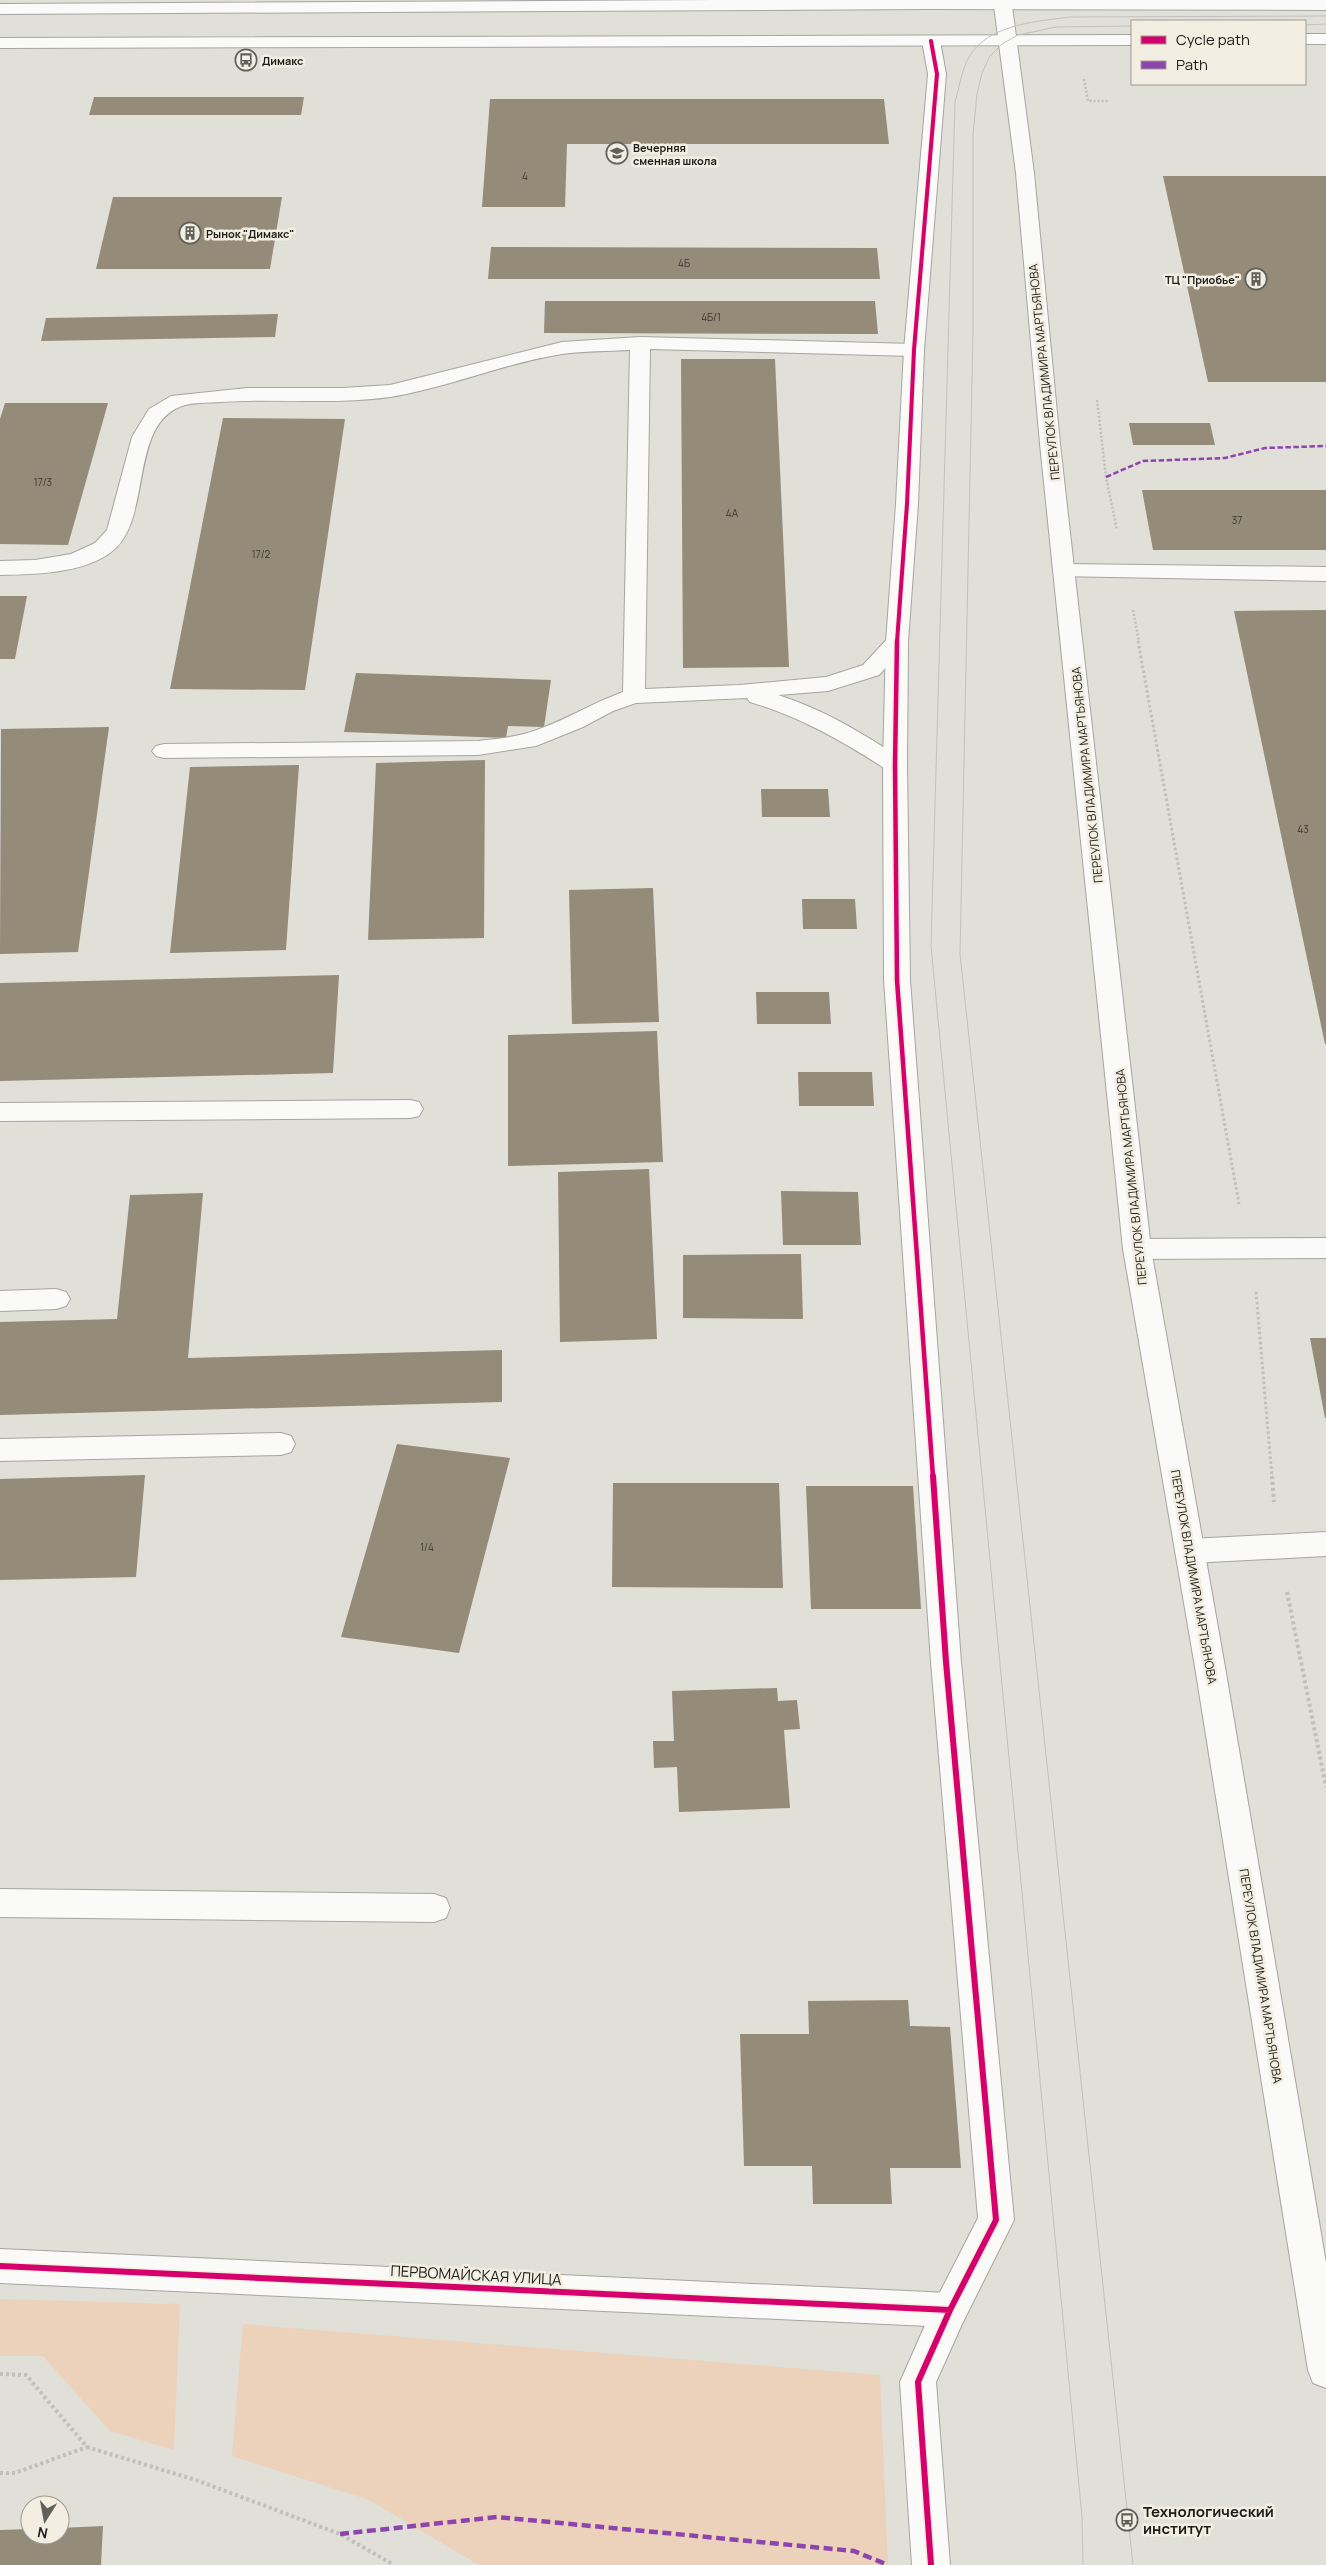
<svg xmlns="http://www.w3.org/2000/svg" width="1326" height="2565" font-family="Manrope,sans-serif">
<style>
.green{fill:#edd2bb}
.building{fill:#948b78}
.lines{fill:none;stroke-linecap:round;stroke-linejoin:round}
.service-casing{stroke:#a6a5a0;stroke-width:2}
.minor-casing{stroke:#a6a5a0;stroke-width:2}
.tertiary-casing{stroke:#a6a5a0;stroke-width:2}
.secondary-casing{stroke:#a6a5a0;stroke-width:2}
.path-far2{stroke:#bfbfbc;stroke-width:2.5;stroke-dasharray:2 2;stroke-linecap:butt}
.path-far1{stroke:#bfbfbc;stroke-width:3;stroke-dasharray:2.5 2.5;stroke-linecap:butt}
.path{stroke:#bfbfbc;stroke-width:4;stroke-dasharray:3 3;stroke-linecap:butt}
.service{fill:#fafaf9;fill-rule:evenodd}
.minor{fill:#fafaf9;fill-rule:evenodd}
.tertiary{fill:#fafaf9;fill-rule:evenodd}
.secondary{fill:#fafaf9;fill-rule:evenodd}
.tram{stroke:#c1c0be;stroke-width:1}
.quiet-far1{stroke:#8e44ad;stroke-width:2.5;stroke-dasharray:5.5 2.5;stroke-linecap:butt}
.quiet{stroke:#8e44ad;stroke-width:4.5;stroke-dasharray:9 4.5;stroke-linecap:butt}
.cycleway-far2-casing{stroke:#f2efe2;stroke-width:6}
.cycleway-far1-casing{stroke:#f2efe2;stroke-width:8}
.cycleway-casing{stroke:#f2efe2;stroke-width:9}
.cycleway-far2{stroke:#d6006c;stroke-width:4}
.cycleway-far1{stroke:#d6006c;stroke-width:4.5}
.cycleway{stroke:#d6006c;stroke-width:6}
.labels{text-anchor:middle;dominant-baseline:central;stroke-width:5;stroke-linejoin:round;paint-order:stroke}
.number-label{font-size:10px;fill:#3b3830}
.far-poi-label{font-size:11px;font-weight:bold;fill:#1d1c18;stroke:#f2efe2;text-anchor:start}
.street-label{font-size:12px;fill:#1d1c18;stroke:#f2efe2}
.near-street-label{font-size:15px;fill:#1d1c18;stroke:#f2efe2}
.near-poi-label{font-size:15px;font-weight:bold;fill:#1d1c18;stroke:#f2efe2;text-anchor:start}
</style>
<rect width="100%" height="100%" fill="#e0dfd8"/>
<path class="green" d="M0,2299L180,2304L174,2450L110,2431L43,2356H0Z
M243,2324L880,2375L888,2565H479L369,2500L232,2456Z"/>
<path class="building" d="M94,97H304L301,115H89Z
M490,99H884L889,144H567L565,207H482Z
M1163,176H1326V382H1208Z
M113,197H282L270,269H96Z
M491,247L877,248L880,279H488Z
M545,301H875L878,334L544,333Z
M278,314L275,337L41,341L46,318Z
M681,359H775L789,667L683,668Z
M5,403H108L68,545L0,544V419Z
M223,418L345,419L305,690L170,689Z
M1129,423H1210L1215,445H1133Z
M1142,490H1326V550H1153Z
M0,596H27L15,659H0Z
M1326,610V1044H1325L1234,611Z
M356,673L551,680L544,727L508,726L506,738L344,732Z
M109,727L78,952L0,954L1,729Z
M485,760L484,938L368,940L376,763Z
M299,765L286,950L170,953L190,767Z
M761,789H828L830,817H762Z
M653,888L659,1022L572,1024L569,890Z
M802,899H855L857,929H803Z
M339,975L333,1073L0,1081V983Z
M756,992H829L831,1024H757Z
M657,1031L663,1162L508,1166V1035Z
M798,1072H872L874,1106H799Z
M649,1169L657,1339L560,1342L558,1172Z
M781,1191L858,1192L861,1245H783Z
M203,1193L188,1358L502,1350V1402L0,1415V1322L117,1319L130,1195Z
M801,1254L803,1319L683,1318V1255Z
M1310,1338H1326V1418H1325Z
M397,1444L510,1458L459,1653L341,1637Z
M145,1475L136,1577L0,1580V1479Z
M613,1483H779L783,1588L612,1587Z
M806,1486H913L921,1609H811Z
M777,1688L778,1701L797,1700L800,1729L784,1730L790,1808L679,1812L677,1767L654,1768L653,1741H674L672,1691Z
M908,2000L910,2026L950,2027L961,2168H890L892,2204H813L812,2166H744L740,2034H809L808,2001Z
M103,2526L101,2565H0V2530L30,2529V2535H60V2528Z"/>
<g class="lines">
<g class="service-casing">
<path id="service" d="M640,337L914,344L921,346L924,350L921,354L914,356L650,349L645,689L739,685L826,677L863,665L889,637L897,635L905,637L908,642L905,647L879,675L828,691L778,695C823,709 864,734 903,760L907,765L903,770L895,772L887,770C843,741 800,717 750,702L747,698L636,703L613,711L583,727L536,746L478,755L164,758L156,756L152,751L156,746L164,744L478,741C493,739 509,738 524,734C558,725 589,704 623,692L630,350C608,351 584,351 562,354C504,363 448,388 390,397C334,405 276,398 220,402C209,403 193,402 182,406C127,426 154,522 110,553C80,574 35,574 0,575V561L35,560L71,554L95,543L107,530L132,437L149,409L171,396L247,388H343L390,385L562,342Z
M1064,564L1326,567V581L1056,576L1053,571L1056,566Z
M410,1100L419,1102L423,1109L419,1116L410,1118L0,1121V1103Z
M1326,1238V1258L1137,1259L1127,1256L1123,1249L1127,1242L1137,1239Z
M56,1289L66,1292L70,1299L66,1306L56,1309L0,1311V1291Z
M281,1433L291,1436L295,1444L291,1452L281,1455L0,1461V1439Z
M1326,1532V1556L1190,1563L1180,1559L1175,1551L1180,1543L1190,1539Z
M0,1889L434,1894L446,1898L450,1908L446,1918L434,1922L0,1917Z"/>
</g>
<g class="minor-casing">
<path id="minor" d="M0,2249L950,2293L963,2298L968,2310L963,2322L950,2327L0,2283Z"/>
</g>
<g class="tertiary-casing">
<path id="tertiary" d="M1003,1L1009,2L1012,6L1034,173L1060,444L1151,1249L1225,1667L1326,2263V2388L1313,2383L1308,2370L1195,1667L1123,1249L1040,444L1016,173L994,6L997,2Z
M931,36L937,37L940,41L946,74L924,350L918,504L908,642L907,765L910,980L961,1662L1014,2220L963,2322L936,2382L950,2565H912L900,2382L937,2298L978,2218L931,1662L884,980L883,765L886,642L896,504L904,350L928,74L922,41L925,37Z"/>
</g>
<g class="secondary-casing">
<path id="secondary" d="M715,0H1326V10L929,9L0,14V4Z
M1305,34H1326V44H1305Z
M1132,35V45L0,48V38Z"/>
</g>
<path class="path-far2" d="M1084,79L1088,101H1108
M1097,400L1106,477L1117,530
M1133,610L1139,642"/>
<path class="path-far1" d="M1138,641L1239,1204
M1256,1292L1272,1477"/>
<path class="path" d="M1272,1476L1274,1502
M1287,1592L1326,1787
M0,2374L26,2375L87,2447L196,2480L340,2534L394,2565
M0,2473H15L87,2447"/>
<use href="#service" class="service"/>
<use href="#minor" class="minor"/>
<use href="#tertiary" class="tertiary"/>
<use href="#secondary" class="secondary"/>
<path class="tram" d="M1305,25L1326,24
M1132,26L1056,27L1018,35L1002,44L990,56L982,73L977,94L973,134V332L960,954L1133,2565
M1083,2565L1082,2517L931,946L955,102C960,85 962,65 973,51C994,24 1039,21 1070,17L1326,16"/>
<path class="quiet-far1" d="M1106,477L1143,461L1225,458L1265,448L1326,446"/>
<path class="quiet" d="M340,2534L497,2517L854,2551L888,2565"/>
<g class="cycleway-far2-casing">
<path id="cycleway-far2" d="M897,642L907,504L914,350L937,74L931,41"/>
</g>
<g class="cycleway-far1-casing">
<path id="cycleway-far1" d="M897,641L895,765L897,980L933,1477"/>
</g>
<g class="cycleway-casing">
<path id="cycleway" d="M0,2266L950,2310
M931,2565L918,2382L950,2310L996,2220L946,1662L933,1476"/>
</g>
<use href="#cycleway-far2" class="cycleway-far2"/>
<use href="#cycleway-far1" class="cycleway-far1"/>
<use href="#cycleway" class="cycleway"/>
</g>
<defs>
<g id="bus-ring" transform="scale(1.125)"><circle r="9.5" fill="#f2efe2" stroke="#61605b" stroke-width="1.5"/><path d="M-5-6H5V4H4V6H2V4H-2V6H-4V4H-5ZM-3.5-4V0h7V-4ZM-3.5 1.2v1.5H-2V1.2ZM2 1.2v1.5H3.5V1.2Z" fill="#61605b"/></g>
<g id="school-ring" transform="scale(1.125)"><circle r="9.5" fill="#f2efe2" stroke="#61605b" stroke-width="1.5"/><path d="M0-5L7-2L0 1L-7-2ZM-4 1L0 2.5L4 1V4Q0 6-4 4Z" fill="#61605b"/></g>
<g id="building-ring" transform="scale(1.125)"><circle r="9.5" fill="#f2efe2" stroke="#61605b" stroke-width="1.5"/><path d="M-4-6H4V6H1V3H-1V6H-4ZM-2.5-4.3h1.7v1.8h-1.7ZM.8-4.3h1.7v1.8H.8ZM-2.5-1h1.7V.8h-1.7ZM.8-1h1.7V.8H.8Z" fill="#61605b"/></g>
</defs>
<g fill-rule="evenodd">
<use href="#bus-ring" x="246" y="60"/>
<use href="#school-ring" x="617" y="153"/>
<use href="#building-ring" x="190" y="233"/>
<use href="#building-ring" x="1256" y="279"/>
<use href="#bus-ring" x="1127" y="2520"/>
</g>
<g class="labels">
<g class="number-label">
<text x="525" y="176">4</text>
<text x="684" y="263">4Б</text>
<text x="711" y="317">4Б/1</text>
<text x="43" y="482">17/3</text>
<text x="732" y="513">4А</text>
<text x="1237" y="520">37</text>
<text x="261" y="554">17/2</text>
<text x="1303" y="829">43</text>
<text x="427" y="1547">1/4</text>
</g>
<g class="far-poi-label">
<text x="262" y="60">Димакс</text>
<text x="633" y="147">Вечерняя<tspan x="633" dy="13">сменная школа</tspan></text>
<text x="206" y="233">Рынок "Димакс"</text>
<text x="1240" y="279" text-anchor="end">ТЦ "Приобье"</text>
</g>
<g class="street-label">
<text transform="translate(1044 372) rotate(-96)">ПЕРЕУЛОК ВЛАДИМИРА МАРТЬЯНОВА</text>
<text transform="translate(1087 775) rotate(-96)">ПЕРЕУЛОК ВЛАДИМИРА МАРТЬЯНОВА</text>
<text transform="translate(1131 1177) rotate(-96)">ПЕРЕУЛОК ВЛАДИМИРА МАРТЬЯНОВА</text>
<text transform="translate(1194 1577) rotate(80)">ПЕРЕУЛОК ВЛАДИМИРА МАРТЬЯНОВА</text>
<text transform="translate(1261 1976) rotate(81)">ПЕРЕУЛОК ВЛАДИМИРА МАРТЬЯНОВА</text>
</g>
<g class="near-street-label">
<text transform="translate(476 2275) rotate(3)">ПЕРВОМАЙСКАЯ УЛИЦА</text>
</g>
<g class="near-poi-label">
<text x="1143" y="2511">Технологический<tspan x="1143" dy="17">институт</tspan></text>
</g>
</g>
<rect x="1131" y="20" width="175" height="65" fill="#f2efe2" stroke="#9d9b91"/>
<rect x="1141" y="36" width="25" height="8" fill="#d6006c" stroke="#9d9b91"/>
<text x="1176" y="45" font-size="15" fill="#1d1c18">Cycle path</text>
<rect x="1141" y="61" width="25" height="8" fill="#8e44ad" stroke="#9d9b91"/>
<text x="1176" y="70" font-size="15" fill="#1d1c18">Path</text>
<g transform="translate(45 2520) rotate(191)"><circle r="24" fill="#f2efe2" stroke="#9d9b91"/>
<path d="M0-4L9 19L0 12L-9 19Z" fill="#61605b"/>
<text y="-8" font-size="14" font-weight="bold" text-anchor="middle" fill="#1d1c18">N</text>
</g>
</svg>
